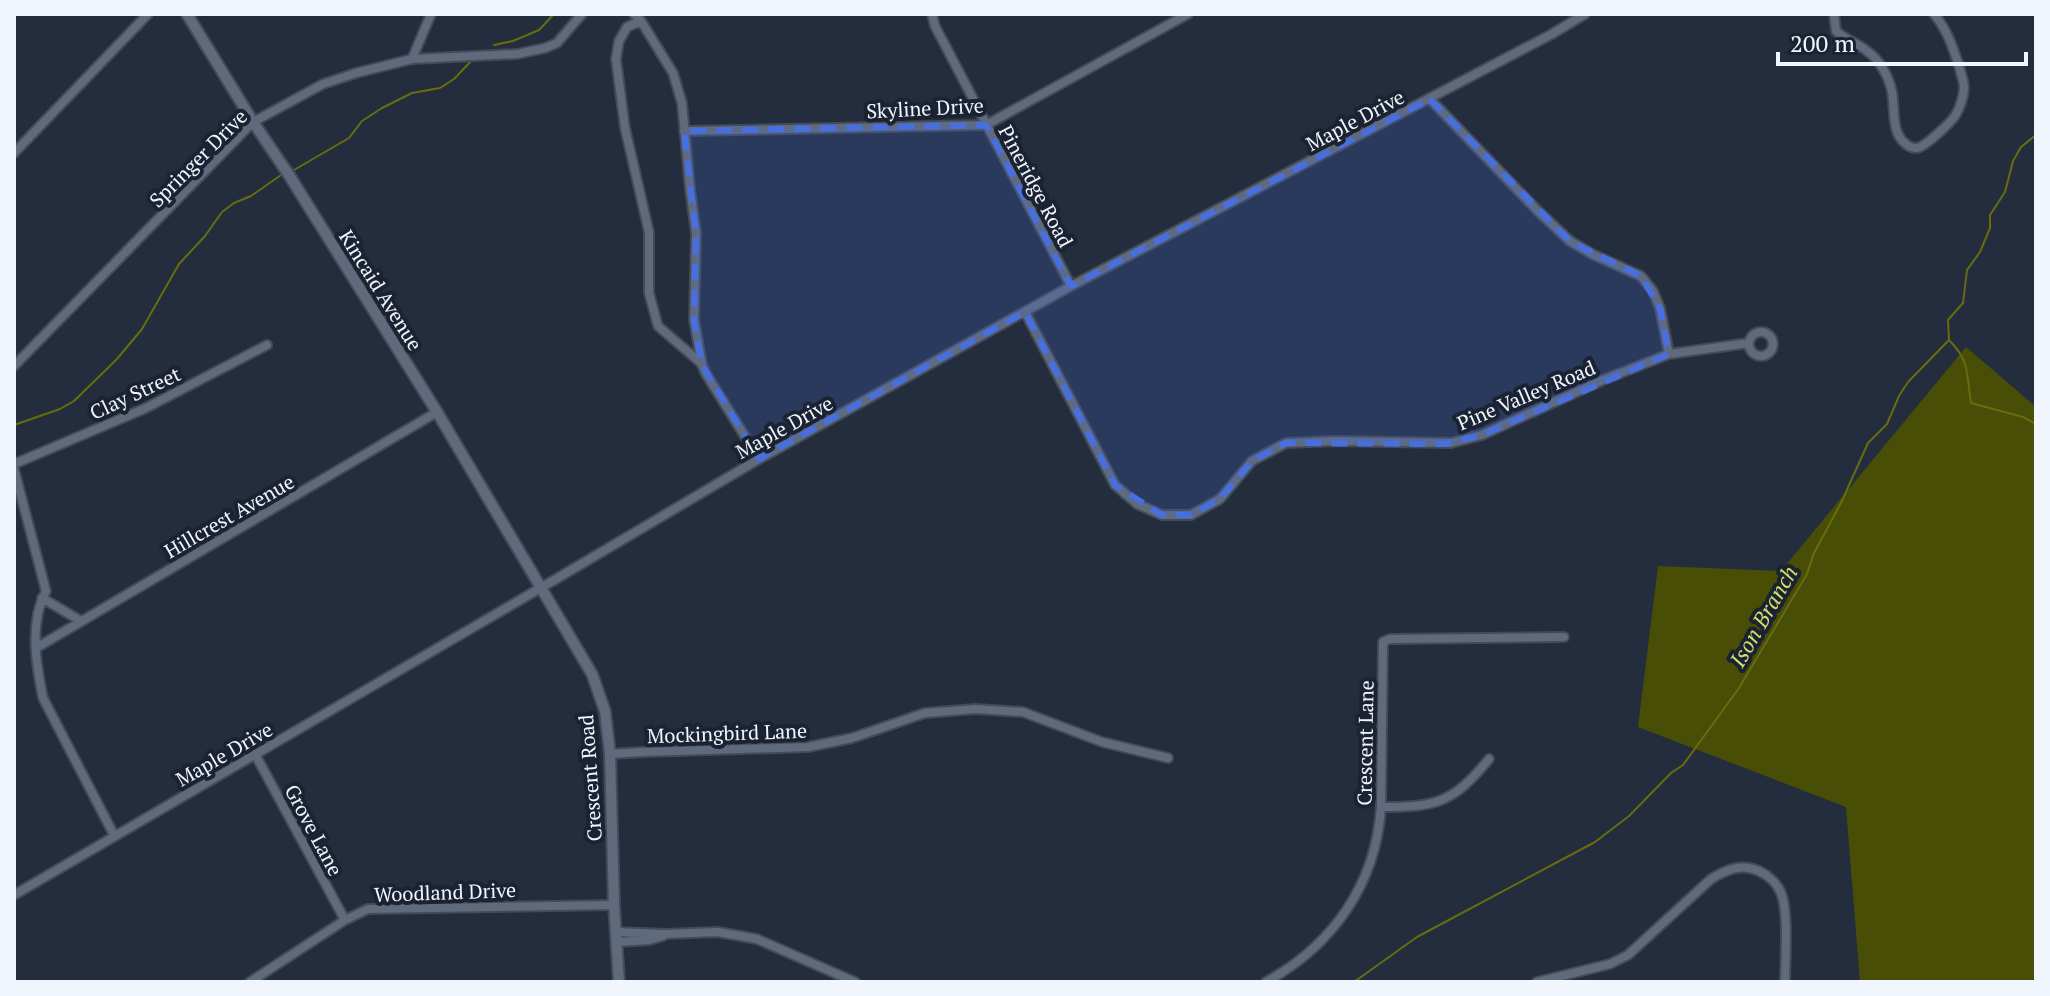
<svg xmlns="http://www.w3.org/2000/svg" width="2050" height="996" font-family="'PT Serif',serif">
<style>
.green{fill:#494e07}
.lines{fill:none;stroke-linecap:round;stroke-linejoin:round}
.stream{stroke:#676d0e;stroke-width:2}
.minor-casing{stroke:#434b58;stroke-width:12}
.tertiary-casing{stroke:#434b58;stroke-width:14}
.minor{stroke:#606a7d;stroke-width:8}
.tertiary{stroke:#606a7d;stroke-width:10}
.marked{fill:#476fe0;fill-opacity:0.2;stroke:#476fe0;stroke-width:6;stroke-dasharray:16 10;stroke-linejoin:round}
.labels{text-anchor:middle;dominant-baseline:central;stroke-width:8;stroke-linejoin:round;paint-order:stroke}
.street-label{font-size:20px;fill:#f0f5fe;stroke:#1b2333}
.water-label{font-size:22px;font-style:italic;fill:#d4de6b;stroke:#1b2333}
</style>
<rect width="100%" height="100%" fill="#242d3d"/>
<path class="green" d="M1966,347L2036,407V982H1860L1846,807L1638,727L1658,566L1781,571Z"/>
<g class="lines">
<path class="stream" d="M494,45L513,41L539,30L554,14
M294,170L349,138L362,121L382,108L412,93L440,88L454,79L473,59
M1950,341C1971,363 1966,374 1971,403L2023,417L2036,424
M14,425L60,409L74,401L117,359L142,329L179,264L205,236L222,212L234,203L251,196L281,175
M1354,982L1417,937L1595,842L1629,816L1671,773L1683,765L1739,688L1807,574L1814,553L1841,503L1868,443L1887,424L1899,396L1908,382L1949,340L1948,320L1963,303L1967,270L1980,252L1990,228V215L2005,192L2013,161L2021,147L2036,135"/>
<g class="minor-casing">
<path id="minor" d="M634,14L641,21L673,73L682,103L690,189L696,233L694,320L702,365L706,374L759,459
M932,14L935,26L1071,286
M1834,14L1836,31C1846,40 1857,43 1867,51C1880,60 1889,77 1892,92C1895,108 1891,134 1906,144C1909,147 1913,148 1917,148C1925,147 1950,123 1955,116C1960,108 1964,96 1964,87C1964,81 1961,75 1960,69C1953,48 1948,31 1934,14
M641,21L627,27L619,41L616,59L625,128L649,232V293L658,326L702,364
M412,59L431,14
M1430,99L1538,211L1570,241L1592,254L1641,276L1653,291L1660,308L1669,354
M684,131L986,125L1188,14
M14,153L148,14
M1025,312L1115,485L1137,504L1162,515H1191L1220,499L1252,461L1286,443L1335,441L1451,443L1482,435L1603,380L1669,354L1749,343
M1749 344a12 12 0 1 1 24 0a12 12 0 1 1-24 0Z
M14,366L253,122L323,84L356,73L412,59L517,54L545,48L557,43L582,14
M14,464L146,408L267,345
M14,469L46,591C29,623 36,664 43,698L114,835
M42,598L81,621
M36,648L437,412
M255,754L345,920
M610,754L643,752L808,747L852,738L925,713L975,709L1023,712L1102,742L1168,758
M1381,807C1437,807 1453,803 1489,759
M14,895L556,579L759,459L1071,286L1552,34L1585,14
M616,932L665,934L718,932L757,939L855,982
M617,942L649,940L663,936
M250,982L345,920L368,909L614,905
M1266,982C1333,945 1376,884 1381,807L1383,642L1390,639L1564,637
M1537,982L1610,964L1628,955L1711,879C1726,870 1741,863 1759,871C1768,875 1777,883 1781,893C1789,912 1785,960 1785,982"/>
</g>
<g class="tertiary-casing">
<path id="tertiary" d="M187,14L253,122L289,175L437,412L592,674L605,711L610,754L614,905L619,982"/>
</g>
<use href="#minor" class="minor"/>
<use href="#tertiary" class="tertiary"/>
</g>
<path class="marked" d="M1430,99L1570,241L1641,276L1660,308L1669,354L1482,435L1444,444L1286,443L1252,461L1220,499L1191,515H1162L1115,485L1025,312L759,459L702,365L694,320L696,233L684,131L986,125L1071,286Z"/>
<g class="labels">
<g class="street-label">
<text transform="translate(925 108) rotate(-3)">Skyline Drive</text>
<text transform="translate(1355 120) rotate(-28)">Maple Drive</text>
<text transform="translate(198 158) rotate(-45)">Springer Drive</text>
<text transform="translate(1036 186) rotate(62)">Pineridge Road</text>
<text transform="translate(381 290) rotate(58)">Kincaid Avenue</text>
<text transform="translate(135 393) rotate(-25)">Clay Street</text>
<text transform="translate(1526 395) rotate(-23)">Pine Valley Road</text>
<text transform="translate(784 427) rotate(-29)">Maple Drive</text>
<text transform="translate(229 516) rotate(-30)">Hillcrest Avenue</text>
<text transform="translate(727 733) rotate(-2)">Mockingbird Lane</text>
<text transform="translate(1365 743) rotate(-89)">Crescent Lane</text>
<text transform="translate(224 754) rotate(-30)">Maple Drive</text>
<text transform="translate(590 778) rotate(-94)">Crescent Road</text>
<text transform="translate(314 830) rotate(62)">Grove Lane</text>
<text transform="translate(445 892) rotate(-2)">Woodland Drive</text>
</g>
<g class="water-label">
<text transform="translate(1763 616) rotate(-60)">Ison Branch</text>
</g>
</g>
<rect width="2050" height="996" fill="none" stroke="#f0f5fe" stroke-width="32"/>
<path d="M1778 52v12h248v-12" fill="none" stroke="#f0f5fe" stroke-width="4"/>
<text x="1790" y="52" font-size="24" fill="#f0f5fe" stroke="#1b2333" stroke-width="6" paint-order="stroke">200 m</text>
</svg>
